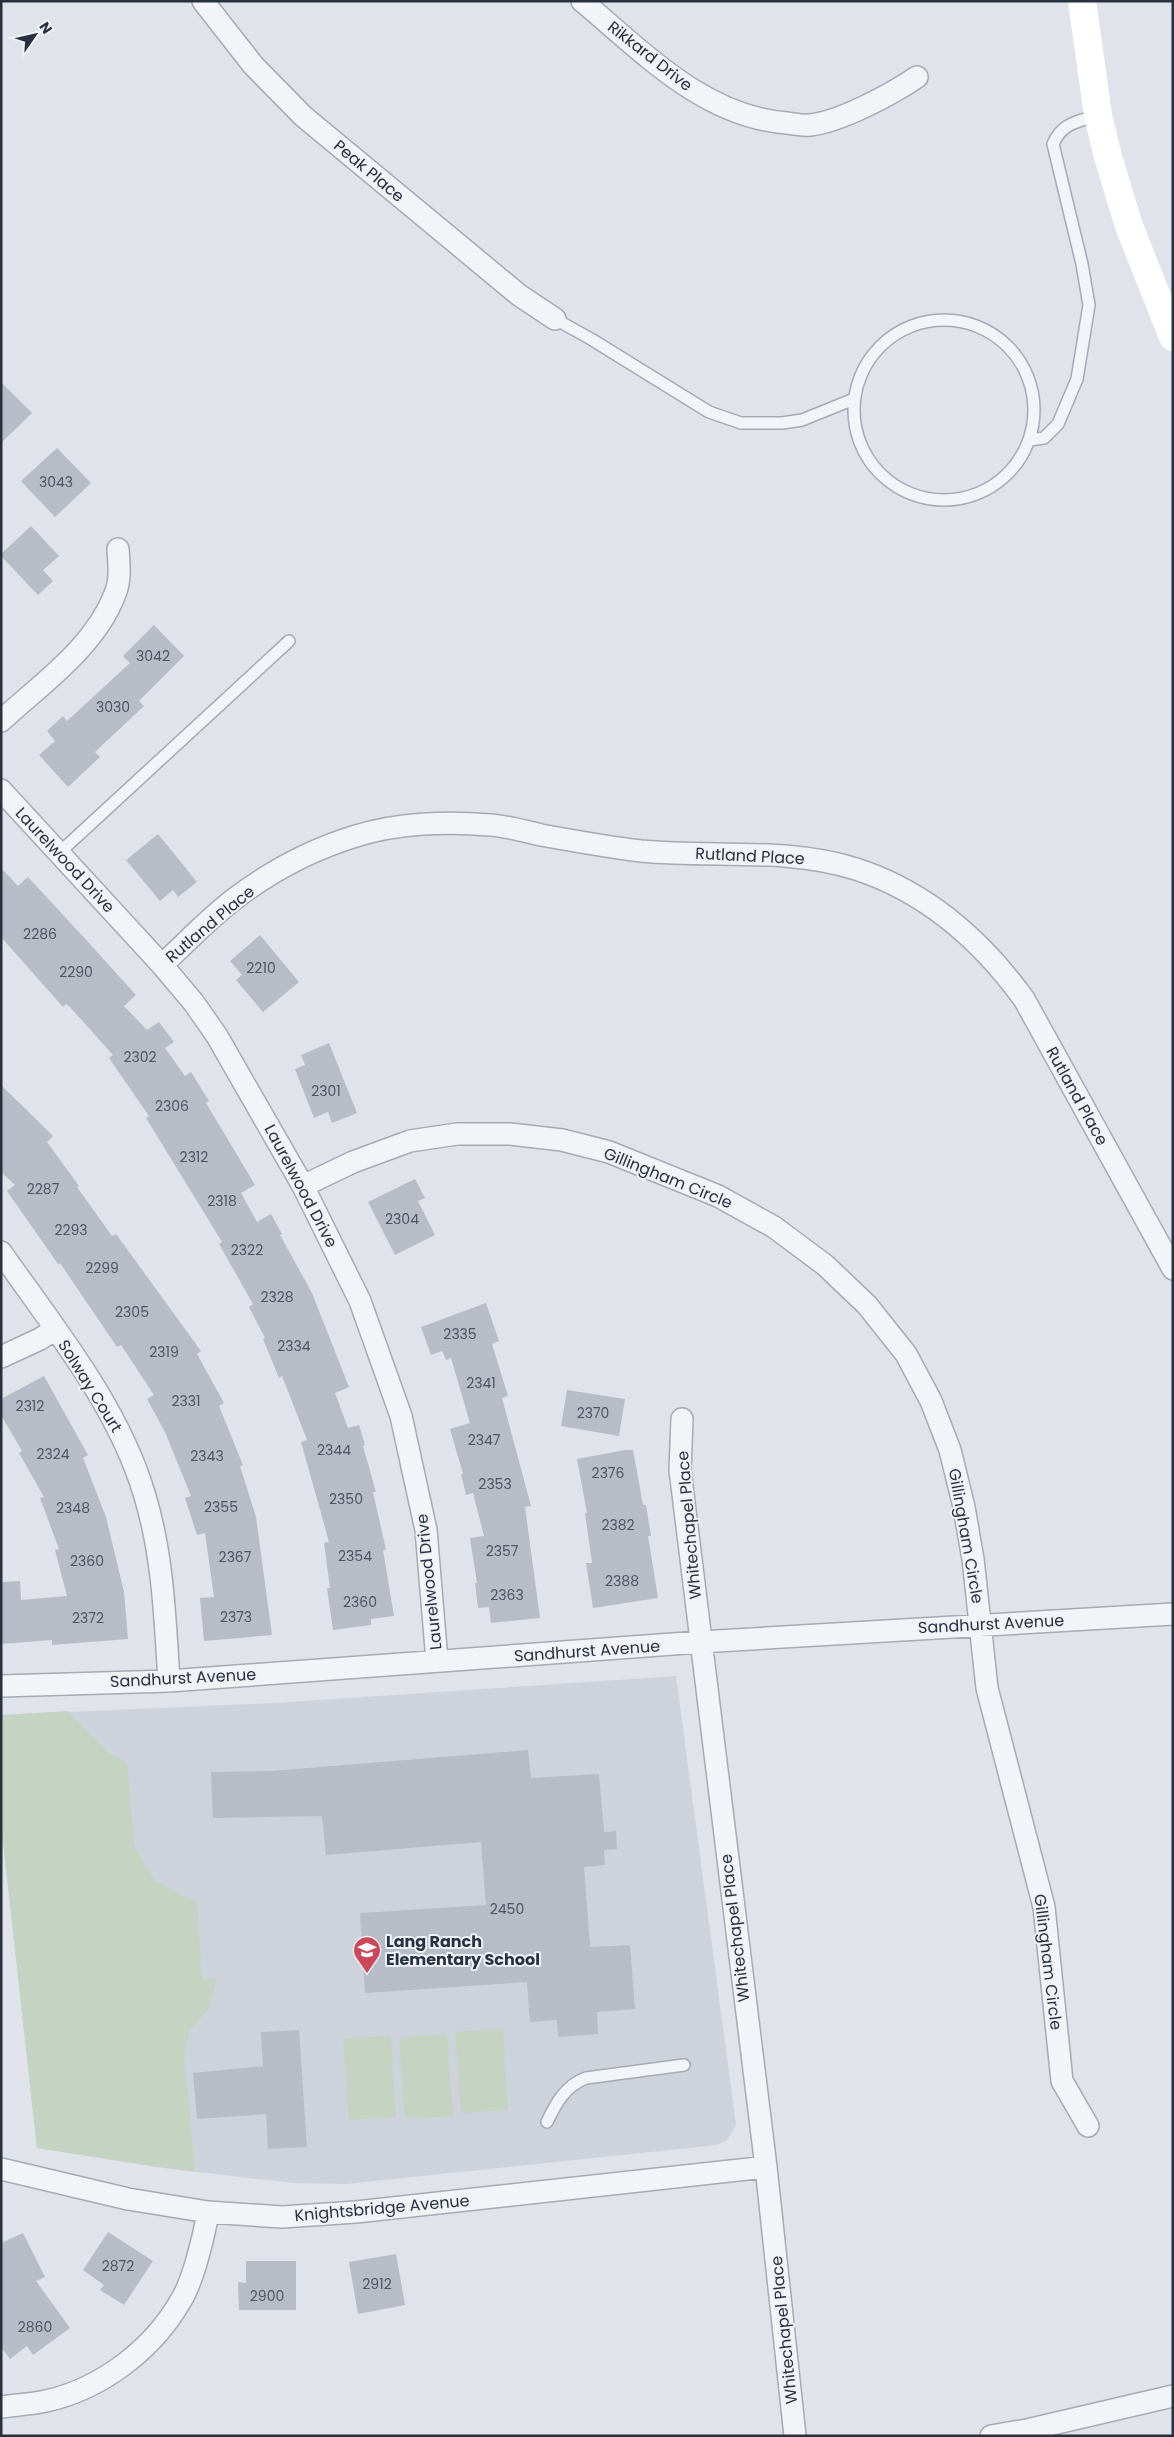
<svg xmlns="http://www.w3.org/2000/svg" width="1174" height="2437" font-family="Poppins,sans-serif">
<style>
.built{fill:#ced2db}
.green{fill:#c5d3c2}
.building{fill:#b8bcc6}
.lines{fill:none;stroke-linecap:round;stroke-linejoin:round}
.lane-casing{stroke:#a5aab3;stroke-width:14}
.street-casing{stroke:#a5aab3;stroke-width:24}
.lane{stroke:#f3f4f7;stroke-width:11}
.street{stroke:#f3f4f7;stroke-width:21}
.secondary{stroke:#fff;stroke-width:28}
.labels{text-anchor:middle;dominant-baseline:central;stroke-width:4;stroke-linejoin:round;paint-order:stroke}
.number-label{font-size:14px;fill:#4d5462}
.street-label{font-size:16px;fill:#293140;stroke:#f0f2f6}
.poi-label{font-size:16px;font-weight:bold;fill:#293140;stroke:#f0f2f6;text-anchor:start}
</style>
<rect width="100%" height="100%" fill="#e0e3e9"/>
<path class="built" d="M676,1676L736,2125L727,2140L717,2145L346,2184L294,2183L155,2167L37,2148L1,1823V1715L274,1703Z"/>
<path class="green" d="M68,1711L110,1753L127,1763L134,1845L154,1879L182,1896L197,1901L202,1979L217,1978L209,2008L190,2030L184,2053L195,2172L37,2148L1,1823V1715Z
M503,2029L508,2110L461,2113L455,2032Z
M447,2034L453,2116L405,2119L399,2038Z
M391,2036L396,2117L349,2120L343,2039Z"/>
<path class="building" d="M1,382L32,413L1,443Z
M57,448L91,483L55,517L21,481Z
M31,526L59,556L43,570L53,581L38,595L1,556V554Z
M154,625L184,656L139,701L144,706L95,752L100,757L68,787L39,755L55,741L47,731L63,716L67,721L130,663L123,656Z
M158,834L197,882L178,897L173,890L160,901L126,860Z
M1,868L18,886L28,877L89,943L136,995L124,1006L147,1030L159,1022L174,1042L165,1048L185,1076L191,1072L209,1101L206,1103L255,1185L241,1193L257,1222L271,1214L282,1234L280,1235L312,1293L349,1387L335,1393L348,1428L359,1425L365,1445L363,1446L376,1492H373L386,1550H383L394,1616L371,1619V1625L333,1630L327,1588H330L324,1543L329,1542L301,1442L307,1440L282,1376L279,1378L263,1339L265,1338L249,1307L253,1304L219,1244L222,1242L146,1118L149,1116L109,1058L113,1055L69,1006L66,1004L63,1007L1,937Z
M260,935L299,982L263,1012L236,980L242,975L230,961Z
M329,1043L357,1113L332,1123L328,1112L314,1118L295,1069L305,1065L301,1055Z
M1,1085L53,1136L47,1142L79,1186L77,1187L112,1236L116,1234L201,1351L197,1354L224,1403L219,1406L243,1465L240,1466L256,1517L272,1635L204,1641L200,1598L214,1597L205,1533L197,1535L185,1498L191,1496L165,1432L147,1399L154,1395L121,1345L117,1347L60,1263L58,1264L7,1191L15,1185L1,1172Z
M415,1179L425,1198L418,1201L435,1235L395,1255L368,1202Z
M486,1303L499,1341L492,1344L508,1396L502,1398L531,1506L525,1507L540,1618L491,1623L489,1607L478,1608L475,1583H477L470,1538L484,1536L473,1493L466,1495L461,1474H463L450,1429L470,1423L451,1358L446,1360L442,1351L431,1355L421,1327Z
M44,1376L88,1455L83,1458L106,1517L124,1592L128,1639L52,1645V1640L1,1644V1582L20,1581L21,1600L67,1596L55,1550L59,1549L40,1498L44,1497L19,1453L22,1451L1,1415V1399Z
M567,1390L625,1399L619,1436L561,1426Z
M625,1450H633L643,1505H646L651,1536H648L658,1598L593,1608L586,1563H592L585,1513H587L577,1459Z
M528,1750L531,1778L599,1774L604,1832L616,1831L617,1849L604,1850L605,1865L584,1867L590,1947L630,1945L635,2009L597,2012L598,2034L558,2037L557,2020L530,2022L527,1982L365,1993L360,1913L486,1905L481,1842L326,1855L322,1816L213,1818L211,1772L271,1771Z
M299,2030L307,2147L268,2149L266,2114L197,2119L193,2073L263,2066L261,2032Z
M108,2232L153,2261L124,2305L100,2290L104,2285L83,2270Z
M23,2233L45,2277L36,2281L70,2328L33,2355L27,2346L10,2359L1,2347V2243Z
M396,2254L405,2305L358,2314L349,2262Z
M246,2261H296V2310H239L238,2282L246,2283Z"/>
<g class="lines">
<g class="lane-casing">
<path id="lane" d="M555,319L591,339L709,412L741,423H782L802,420L854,399
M854 410a90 90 0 1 1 180 0a90 90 0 1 1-180 0Z
M1029,440L1044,438L1058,424L1077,379L1089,305L1082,264L1053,144C1062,123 1077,122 1098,115
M59,853L289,641
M547,2122C556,2103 565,2086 586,2078L684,2065"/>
</g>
<g class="street-casing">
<path id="street" d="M203,1L253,65L303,116L519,295L555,319
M582,1C643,52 704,117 787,123C795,124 803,126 810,125C840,122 892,94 917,77
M1,721C41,684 95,647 115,594C121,580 119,564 118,549
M1,790L162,965L194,1003L217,1036L303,1186L360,1301L401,1416L426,1530L437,1661
M162,965C187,942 210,917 237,897C273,870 313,849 356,836C397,823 447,821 490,825C507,826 524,831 541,835C574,841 608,847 641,851C713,858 786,847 856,869C927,892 981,940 1024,999L1173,1269
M303,1186L353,1162L410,1141L457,1134H510L562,1140L609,1152L718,1196L774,1227L825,1265L867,1305L906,1354L931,1401L950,1450L964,1507L973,1559L987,1688L1044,1907L1062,2081L1088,2126
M1,1252C54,1328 117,1404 144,1493C163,1554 165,1618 169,1681
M1,1357L40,1339L55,1329
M682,1419L680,1470L766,2167L795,2436
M1,1686L169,1681L700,1642L1173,1614
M1,2169L128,2199L208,2212L282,2217L356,2212L766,2167
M1,2407C16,2405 32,2404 46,2401C101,2389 152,2350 180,2302C193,2282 204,2236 208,2212
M991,2436L1027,2430L1173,2396"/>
</g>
<use href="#lane" class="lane"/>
<use href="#street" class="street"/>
<path class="secondary" d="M1082,1L1098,115L1108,157L1129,226L1173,337"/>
</g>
<defs>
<g id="school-pin" transform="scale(1.4375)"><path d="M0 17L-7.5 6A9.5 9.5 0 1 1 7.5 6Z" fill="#cb4859" stroke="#f0f2f6"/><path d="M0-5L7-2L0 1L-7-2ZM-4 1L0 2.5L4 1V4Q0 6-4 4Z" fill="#fff"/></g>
</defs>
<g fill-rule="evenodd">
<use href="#school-pin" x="367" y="1950"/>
</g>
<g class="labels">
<g class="number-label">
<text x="56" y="482">3043</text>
<text x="153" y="656">3042</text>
<text x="113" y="707">3030</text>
<text x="40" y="934">2286</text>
<text x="261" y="968">2210</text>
<text x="76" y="972">2290</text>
<text x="140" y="1057">2302</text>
<text x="326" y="1091">2301</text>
<text x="172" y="1106">2306</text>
<text x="194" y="1157">2312</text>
<text x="43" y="1189">2287</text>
<text x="222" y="1201">2318</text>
<text x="402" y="1219">2304</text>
<text x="71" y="1230">2293</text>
<text x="247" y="1250">2322</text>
<text x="102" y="1268">2299</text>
<text x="277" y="1297">2328</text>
<text x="132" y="1312">2305</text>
<text x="460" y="1334">2335</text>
<text x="294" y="1346">2334</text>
<text x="164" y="1352">2319</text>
<text x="481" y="1383">2341</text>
<text x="186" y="1401">2331</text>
<text x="30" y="1406">2312</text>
<text x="593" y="1413">2370</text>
<text x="484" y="1440">2347</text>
<text x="334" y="1450">2344</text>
<text x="53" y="1454">2324</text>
<text x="207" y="1456">2343</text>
<text x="608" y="1473">2376</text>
<text x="495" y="1484">2353</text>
<text x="346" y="1499">2350</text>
<text x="221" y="1507">2355</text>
<text x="73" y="1508">2348</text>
<text x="618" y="1525">2382</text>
<text x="502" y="1551">2357</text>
<text x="355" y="1556">2354</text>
<text x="235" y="1557">2367</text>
<text x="87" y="1561">2360</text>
<text x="622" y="1581">2388</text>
<text x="507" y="1595">2363</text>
<text x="360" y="1602">2360</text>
<text x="236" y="1617">2373</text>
<text x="88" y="1618">2372</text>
<text x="507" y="1909">2450</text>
<text x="118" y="2266">2872</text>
<text x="377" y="2284">2912</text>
<text x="267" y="2296">2900</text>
<text x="35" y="2327">2860</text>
</g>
<g class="street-label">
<text transform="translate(650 56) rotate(38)">Rikkard Drive</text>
<text transform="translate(369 171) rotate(40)">Peak Place</text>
<text transform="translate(750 856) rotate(3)">Rutland Place</text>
<text transform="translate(65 860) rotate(47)">Laurelwood Drive</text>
<text transform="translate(210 924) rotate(-40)">Rutland Place</text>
<text transform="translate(1077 1096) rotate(61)">Rutland Place</text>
<text transform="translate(668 1178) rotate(22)">Gillingham Circle</text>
<text transform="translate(301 1186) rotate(62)">Laurelwood Drive</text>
<text transform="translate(90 1386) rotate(58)">Solway Court</text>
<text transform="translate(689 1525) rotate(-95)">Whitechapel Place</text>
<text transform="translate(966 1536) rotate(80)">Gillingham Circle</text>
<text transform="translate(429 1582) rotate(-96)">Laurelwood Drive</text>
<text transform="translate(991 1624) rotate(-3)">Sandhurst Avenue</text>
<text transform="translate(587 1651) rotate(-4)">Sandhurst Avenue</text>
<text transform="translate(183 1678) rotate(-3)">Sandhurst Avenue</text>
<text transform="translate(735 1928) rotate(-97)">Whitechapel Place</text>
<text transform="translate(1048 1962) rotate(83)">Gillingham Circle</text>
<text transform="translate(382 2208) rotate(-5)">Knightsbridge Avenue</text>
<text transform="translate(784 2330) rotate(-96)">Whitechapel Place</text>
</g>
<g class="poi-label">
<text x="386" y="1941">Lang Ranch<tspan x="386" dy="18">Elementary School</tspan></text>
</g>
</g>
<rect width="1174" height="2437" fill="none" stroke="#293140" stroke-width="5"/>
<g transform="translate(35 35) rotate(56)" stroke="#f0f2f6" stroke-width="4" paint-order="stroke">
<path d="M0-4L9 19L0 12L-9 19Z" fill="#293140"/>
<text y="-8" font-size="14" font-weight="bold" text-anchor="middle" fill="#293140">N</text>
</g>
</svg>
